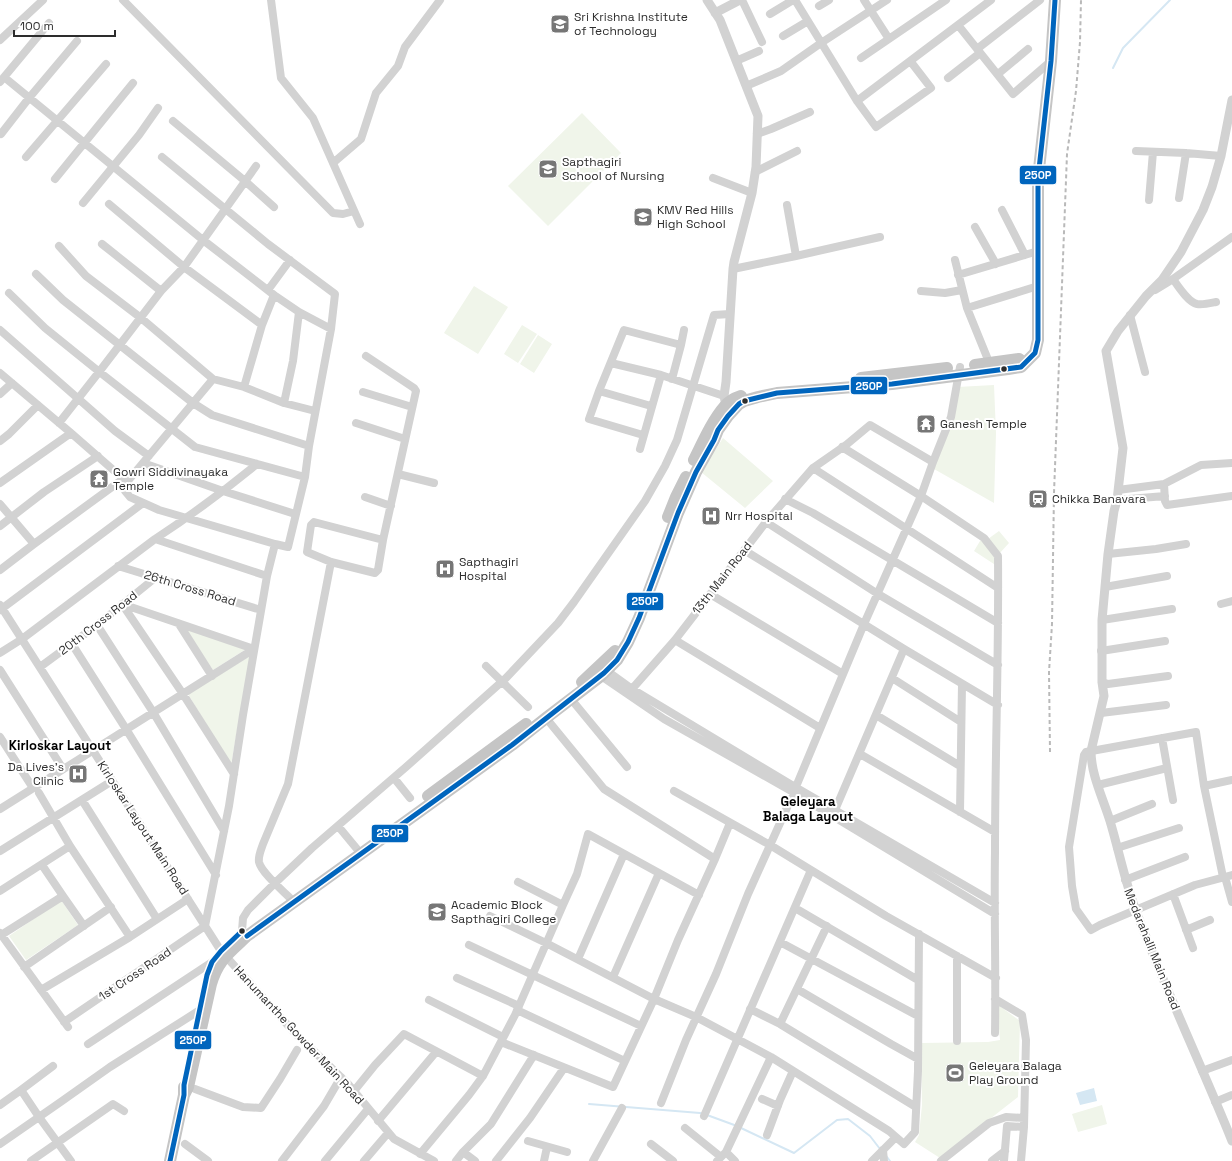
<svg xmlns="http://www.w3.org/2000/svg" width="1232" height="1161" font-family="'Space Grotesk',sans-serif">
<style>
.green{fill:#f0f5ea}
.water{fill:#d5e7f3}
.lines{fill:none;stroke-linecap:round;stroke-linejoin:round}
.stream{stroke:#d5e7f3;stroke-width:2}
.minor{stroke:#d2d2d2;stroke-width:8}
.tertiary{stroke:#d2d2d2;stroke-width:9}
.primary{stroke:#c5c5c5;stroke-width:12}
.rail{stroke:#b9b9b9;stroke-width:2;stroke-dasharray:4 3;stroke-linecap:butt}
.bus-1-casing{stroke:#fff;stroke-width:8}
.bus-1{stroke:#0065bd;stroke-width:5}
.bus-dot{fill:#2d2d2d;stroke:#fff;stroke-width:1.5}
.labels{text-anchor:middle;dominant-baseline:central;stroke-width:4;stroke-linejoin:round;paint-order:stroke}
.poi-label{font-size:12px;fill:#2d2d2d;stroke:#fff;text-anchor:start}
.street-label{font-size:12px;fill:#2d2d2d;stroke:#fff}
.neighbourhood-label{font-size:13px;font-weight:bold;fill:#000;stroke:#fff}
.line-badge{stroke:#fff;stroke-width:1.5}
.badge-label{font-size:11px;text-anchor:middle;font-weight:bold;fill:#fff}
</style>
<rect width="100%" height="100%" fill="#fff"/>
<path class="green" d="M582,113L621,153L548,226L508,186Z
M474,286L508,307L478,354L444,333Z
M522,325L537,334L518,363L504,354Z
M538,335L552,344L534,373L520,364Z
M994,385L996,433L994,503L934,469L957,387Z
M723,438L773,481L745,508L701,472Z
M999,531L1009,543L999,554L988,539Z
M984,539L997,556V566L974,551L980,541Z
M185,629L246,649L213,670Z
M250,656L231,765L188,694Z
M61,900L78,925L26,960L9,936Z
M997,1004L1020,1021L1018,1097L940,1158L915,1142L919,1135L922,1105L921,1043L988,1042L1000,1040Z
M1102,1105L1107,1124L1078,1132L1072,1114Z"/>
<path class="water" d="M1094,1088L1097,1101L1080,1105L1076,1093Z"/>
<g class="lines">
<path class="stream" d="M1113,68L1123,48L1170,0
M589,1104L700,1113L703,1114
M707,1115L737,1126
M741,1128L794,1153L837,1120L848,1119L870,1136L880,1149
M887,1157L890,1161"/>
<path class="minor" d="M123,0L333,213L343,214L354,211
M271,0L281,78L313,118L360,224
M742,0L762,42
M795,0L857,101L876,127L931,88L911,62
M864,0L889,39
M819,6L829,0
M770,14L793,0
M958,25L1013,94L1051,61
M783,36L808,21
M0,40L43,0
M977,49L1040,0
M861,58L946,0
M736,61L759,51
M998,74L1028,49
M4,77L203,240L274,295L299,312L331,329
M948,78L980,53
M0,82L49,23
M746,86L781,71L821,43L887,0
M857,101L991,0
M173,121L245,181L274,207
M1,134L29,98L77,41
M757,134L771,129L810,112
M1136,151L1186,153L1221,156
M26,157L106,64
M333,163L361,139L376,93L398,66L405,47L440,0
M755,172L797,151
M713,178L752,193
M55,179L133,83
M1179,198L1186,153
M1149,200L1153,152
M83,203L139,135L158,108
M109,204L184,267L262,325
M787,205L796,256
M1002,210L1025,255
M975,227L996,264
M102,244L161,291
M59,246L86,276L141,318L213,379L244,387L284,403L315,411
M955,260L967,308L991,367
M733,269L796,256L880,237
M36,274L63,300L193,403L212,415L309,446
M958,275L1038,251
M1173,279C1178,286 1188,302 1197,304C1203,305 1211,303 1216,302
M268,290L290,260
M1155,290L1173,279L1232,237
M921,291L945,293L962,290
M9,293L45,328L97,370L195,447L305,477
M967,308L1038,286
M1130,315L1145,372
M0,330L115,431L149,456
M681,345L684,330
M366,356L414,388L416,391L383,540L378,570L375,573L331,562L307,552L311,525L314,522L383,540
M611,363L661,375L724,396
M0,373L71,433L127,482L125,491L130,497L159,510L275,544L288,547L305,477L309,446L331,329L335,294L268,244L162,157
M244,387L262,325L274,295
M599,391L651,406
M363,392L412,407
M0,394L12,383
M284,403L293,361L299,312
M59,423L99,372L161,291L184,267L256,166
M356,423L405,439
M643,435L589,419L599,391L624,330L681,345L672,379
M0,441L9,434L38,405
M842,447L921,496L984,538L998,556C999,654 995,753 995,852C994,912 996,973 995,1033
M640,449L661,375
M143,463L223,491L295,514
M813,468L998,588
M398,474L434,483
M127,482L213,379
M0,483L71,433
M1164,484L1165,501L1167,505L1232,496
M1118,490L1164,484L1201,465L1232,463
M365,497L391,506
M785,499L813,513L998,623
M1117,500L1165,496
M0,504L34,544
M766,522L878,594L998,665
M0,526L44,492L98,456
M155,539C190,516 224,491 257,464
M744,550L904,649L998,705
M1108,554L1156,549L1186,544
M118,566L261,610
M0,570L34,544L123,479
M1105,587L1167,576
M710,594L843,674
M122,604L183,694L234,774
M122,604L254,649
M1221,604L1232,601
M0,605L221,951L294,1032L349,1085L394,1139L434,1161
M0,610L143,503
M1102,620L1172,609
M179,624L212,676
M97,625L153,712L224,831
M675,640L820,728
M72,644L126,729L216,875
M1101,651L1165,641
M0,653L22,639L155,539L267,576
M486,666L528,707
M40,667L97,625L155,578
M603,668L632,689L795,787L995,903
M0,670L63,769
M598,673L601,676L664,719L793,792L995,914
M892,678L961,722
M1102,682L1108,684L1168,676
M632,689L675,640L766,522L813,468L846,445L870,425L933,462
M571,699L627,767
M1101,713L1166,705
M876,715L960,766
M546,718L604,789L715,859
M0,737L33,788
M1162,738L1173,800
M860,754L995,832
M394,778L410,798
M1232,780L1204,786L1196,732L1086,752L1084,755L1069,847L1072,886L1076,909L1091,930L1100,925L1195,885L1232,875
M1098,785L1167,768
M1204,786L1223,877
M674,791L770,845L886,916L996,978
M39,793L70,846L130,937
M82,800L157,919
M0,809L254,649
M835,810L904,649
M960,812L962,684
M1110,821L1152,804
M338,826L357,849
M1117,848L1179,828
M0,851L112,781
M42,865L63,896L84,926
M1225,877L1232,902
M1125,880L1185,857
M518,882L563,905
M0,891L70,846
M1173,894L1193,948
M290,898C282,890 261,872 259,862C258,856 261,850 263,844L288,784L331,562
M795,908L918,980
M490,916L546,943L654,999L696,1017L771,1057L889,1131L904,1144L915,1132L918,1071L919,934
M1186,930L1210,920
M242,931L243,918L248,910L275,883L312,848L406,767L506,678L558,623L574,602L645,501L665,466L677,440L714,315L730,314
M0,933L68,1027
M1,935L63,896
M780,942L918,1016
M469,945L641,1026
M578,959L624,854
M24,967L111,907
M613,977L659,873
M457,978L519,1006
M797,989L891,1044L918,1059
M41,990L130,937L188,899
M995,999L1022,1015L1026,1040L1024,1127L1021,1161
M429,1000L503,1037
M750,1009L780,1024L916,1107
M517,1010L625,1061
M64,1022L205,926L229,806L243,715L267,576L275,544
M780,1024L827,926
M957,1041V956
M501,1042L613,1087L654,999L678,940L715,859L730,823
M88,1044L212,962
M1202,1071L1232,1060
M195,1089L243,1107L261,1108L280,1079L297,1050
M21,1090L53,1066
M354,1091L375,1065L404,1034L483,1076
M762,1099L778,1106
M1215,1102L1232,1095
M661,1103L686,1040L716,974L748,894L790,801L864,624L921,496L933,462L951,417L960,367
M0,1105L21,1090L39,1117L0,1144
M704,1116L811,870
M378,1121L436,1052
M685,1128L721,1157
M767,1135L780,1100L793,1071
M528,1141L567,1152
M185,1144L208,1161
M651,1144L673,1161
M883,1150L884,1161
M463,1152L475,1161
M726,1152L735,1161
M420,1154L469,1095L483,1076L515,1015L563,905L577,874L588,834L699,895
M31,1161L113,1104L124,1111
M71,1161L39,1117L62,1101L110,1067L200,1010
M282,1161L324,1106L341,1077
M325,1161L368,1109
M364,1161L388,1133
M456,1161L463,1152L491,1124L534,1055
M496,1161L530,1118L564,1068
M544,1161L547,1147
M593,1161L622,1108
M717,1161L726,1152L771,1057
M872,1161L896,1137
M941,1161L989,1123L1006,1117L1024,1118
M992,1161L1005,1151
M1004,1161L1007,1126L1024,1127"/>
<path class="tertiary" d="M707,0L720,20L758,116L756,167L752,193L734,262L733,269L726,382L724,396L727,410
M715,13L740,0
M1232,100L1221,156L1212,187L1203,210L1181,252L1162,280L1146,296L1118,331L1106,351L1123,448L1117,500L1114,511L1108,554L1102,620V682L1104,696L1091,751C1091,775 1103,798 1110,821C1119,851 1125,882 1136,911C1165,989 1201,1064 1232,1141"/>
<path class="primary" d="M975,365L1019,359L1024,363
M861,378L947,368
M694,460C703,442 712,421 725,406C729,401 735,398 741,396
M668,517L676,497L686,477
M582,682L615,651
M428,796L526,724
M184,1095L188,1087L211,984C218,960 229,953 247,936L512,745L546,718L601,676L617,660L628,642L639,618L678,513L696,472L714,440L718,430L728,416L739,404L744,401L758,397L777,393L892,384L1008,369L1021,367L1035,353L1038,340V178L1051,61L1055,0
M170,1161L184,1095V1087"/>
<path class="rail" d="M1050,752L1049,672L1052,624L1054,493L1067,154L1076,91L1080,42L1081,0"/>
<g class="bus-1-casing">
<path id="bus-1" d="M247,936L512,745L604,673L617,660L628,642L639,618L678,513L696,472L714,440L718,430L728,416L739,404L744,401L777,393L892,384L1021,367L1035,353L1038,340V178L1051,61L1055,0
M170,1161L184,1095V1085L207,975L212,962L221,951L242,931"/>
</g>
<use href="#bus-1" class="bus-1"/>
</g>
<defs>
<g id="university-square" transform="scale(1)"><rect x="-9" y="-9" width="18" height="18" rx="4" fill="#767676" stroke="#fff"/><path d="M0-5L7-2L0 1L-7-2ZM-4 1L0 2.5L4 1V4Q0 6-4 4Z" fill="#fff"/></g>
<g id="school-square" transform="scale(1)"><rect x="-9" y="-9" width="18" height="18" rx="4" fill="#767676" stroke="#fff"/><path d="M0-5L7-2L0 1L-7-2ZM-4 1L0 2.5L4 1V4Q0 6-4 4Z" fill="#fff"/></g>
<g id="temple-square" transform="scale(1)"><rect x="-9" y="-9" width="18" height="18" rx="4" fill="#767676" stroke="#fff"/><path d="M0-6L5-2H3V0L6.5 2.5H4V6H1.5V3h-3V6H-4V2.5H-6.5L-3 0V-2H-5Z" fill="#fff"/></g>
<g id="station-square" transform="scale(1)"><rect x="-9" y="-9" width="18" height="18" rx="4" fill="#767676" stroke="#fff"/><path d="M-3-6H3Q5-6 5-4V2Q5 4 3 4L4.5 6H3L1.5 4h-3L-3 6H-4.5L-3 4Q-5 4-5 2V-4Q-5-6-3-6ZM-3.5-4v3h7v-3ZM-3.5 1v1.5H-2V1ZM2 1v1.5H3.5V1Z" fill="#fff"/></g>
<g id="hospital-square" transform="scale(1)"><rect x="-9" y="-9" width="18" height="18" rx="4" fill="#767676" stroke="#fff"/><path d="M-5-5h3v3.5h4V-5h3V5h-3V1.5h-4V5h-3Z" fill="#fff"/></g>
<g id="stadium-square" transform="scale(1)"><rect x="-9" y="-9" width="18" height="18" rx="4" fill="#767676" stroke="#fff"/><path d="M0-5a6.5 5 0 1 0 0 10a6.5 5 0 1 0 0-10ZM-3.5-1.8h7v3.6h-7Z" fill="#fff"/></g>
</defs>
<g fill-rule="evenodd">
<use href="#university-square" x="560" y="24"/>
<use href="#university-square" x="548" y="169"/>
<use href="#school-square" x="643" y="217"/>
<use href="#temple-square" x="926" y="424"/>
<use href="#temple-square" x="99" y="479"/>
<use href="#station-square" x="1038" y="499"/>
<use href="#hospital-square" x="711" y="516"/>
<use href="#hospital-square" x="445" y="569"/>
<use href="#hospital-square" x="78" y="774"/>
<use href="#university-square" x="437" y="912"/>
<use href="#stadium-square" x="955" y="1073"/>
</g>
<g class="bus-dot">
<circle cx="1004" cy="369" r="3.5"/>
<circle cx="745" cy="401" r="3.5"/>
<circle cx="242" cy="931" r="3.5"/>
</g>
<g class="labels">
<g class="poi-label">
<text x="574" y="17">Sri Krishna Institute<tspan x="574" dy="14">of Technology</tspan></text>
<text x="562" y="162">Sapthagiri<tspan x="562" dy="14">School of Nursing</tspan></text>
<text x="657" y="210">KMV Red Hills<tspan x="657" dy="14">High School</tspan></text>
<text x="940" y="424">Ganesh Temple</text>
<text x="113" y="472">Gowri Siddivinayaka<tspan x="113" dy="14">Temple</tspan></text>
<text x="1052" y="499">Chikka Banavara</text>
<text x="725" y="516">Nrr Hospital</text>
<text x="459" y="562">Sapthagiri<tspan x="459" dy="14">Hospital</tspan></text>
<text x="64" y="767" text-anchor="end">Da Lives's<tspan x="64" dy="14">Clinic</tspan></text>
<text x="451" y="905">Academic Block<tspan x="451" dy="14">Sapthagiri College</tspan></text>
<text x="969" y="1066">Geleyara Balaga<tspan x="969" dy="14">Play Ground</tspan></text>
</g>
<g class="street-label">
<text transform="translate(722 578) rotate(-52)">13th Main Road</text>
<text transform="translate(190 588) rotate(17)">26th Cross Road</text>
<text transform="translate(98 623) rotate(-38)">20th Cross Road</text>
<text transform="translate(143 828) rotate(57)">Kirloskar Layout Main Road</text>
<text transform="translate(1152 949) rotate(68)">Medarahalli Main Road</text>
<text transform="translate(135 974) rotate(-34)">1st Cross Road</text>
<text transform="translate(299 1035) rotate(47)">Hanumanthe Gowder Main Road</text>
</g>
<g class="neighbourhood-label">
<text x="60" y="745">Kirloskar Layout</text>
<text x="808" y="801">Geleyara<tspan x="808" dy="15">Balaga Layout</tspan></text>
</g>
</g>
<g class="line-badge">
<rect x="1019" y="165" width="38" height="20" rx="4" fill="#0065bd"/>
<rect x="850" y="376" width="38" height="19" rx="4" fill="#0065bd"/>
<rect x="626" y="592" width="38" height="19" rx="4" fill="#0065bd"/>
<rect x="371" y="824" width="38" height="19" rx="4" fill="#0065bd"/>
<rect x="174" y="1030" width="38" height="20" rx="4" fill="#0065bd"/>
</g>
<g class="badge-label">
<text x="1038" y="179">250P</text>
<text x="869" y="390">250P</text>
<text x="645" y="605">250P</text>
<text x="390" y="837">250P</text>
<text x="193" y="1044">250P</text>
</g>
<path d="M14 30v6h101v-6" fill="none" stroke="#2d2d2d" stroke-width="2"/>
<text x="20" y="30" font-size="12" fill="#2d2d2d" stroke="#ffffff" stroke-width="3" paint-order="stroke">100 m</text>
</svg>
